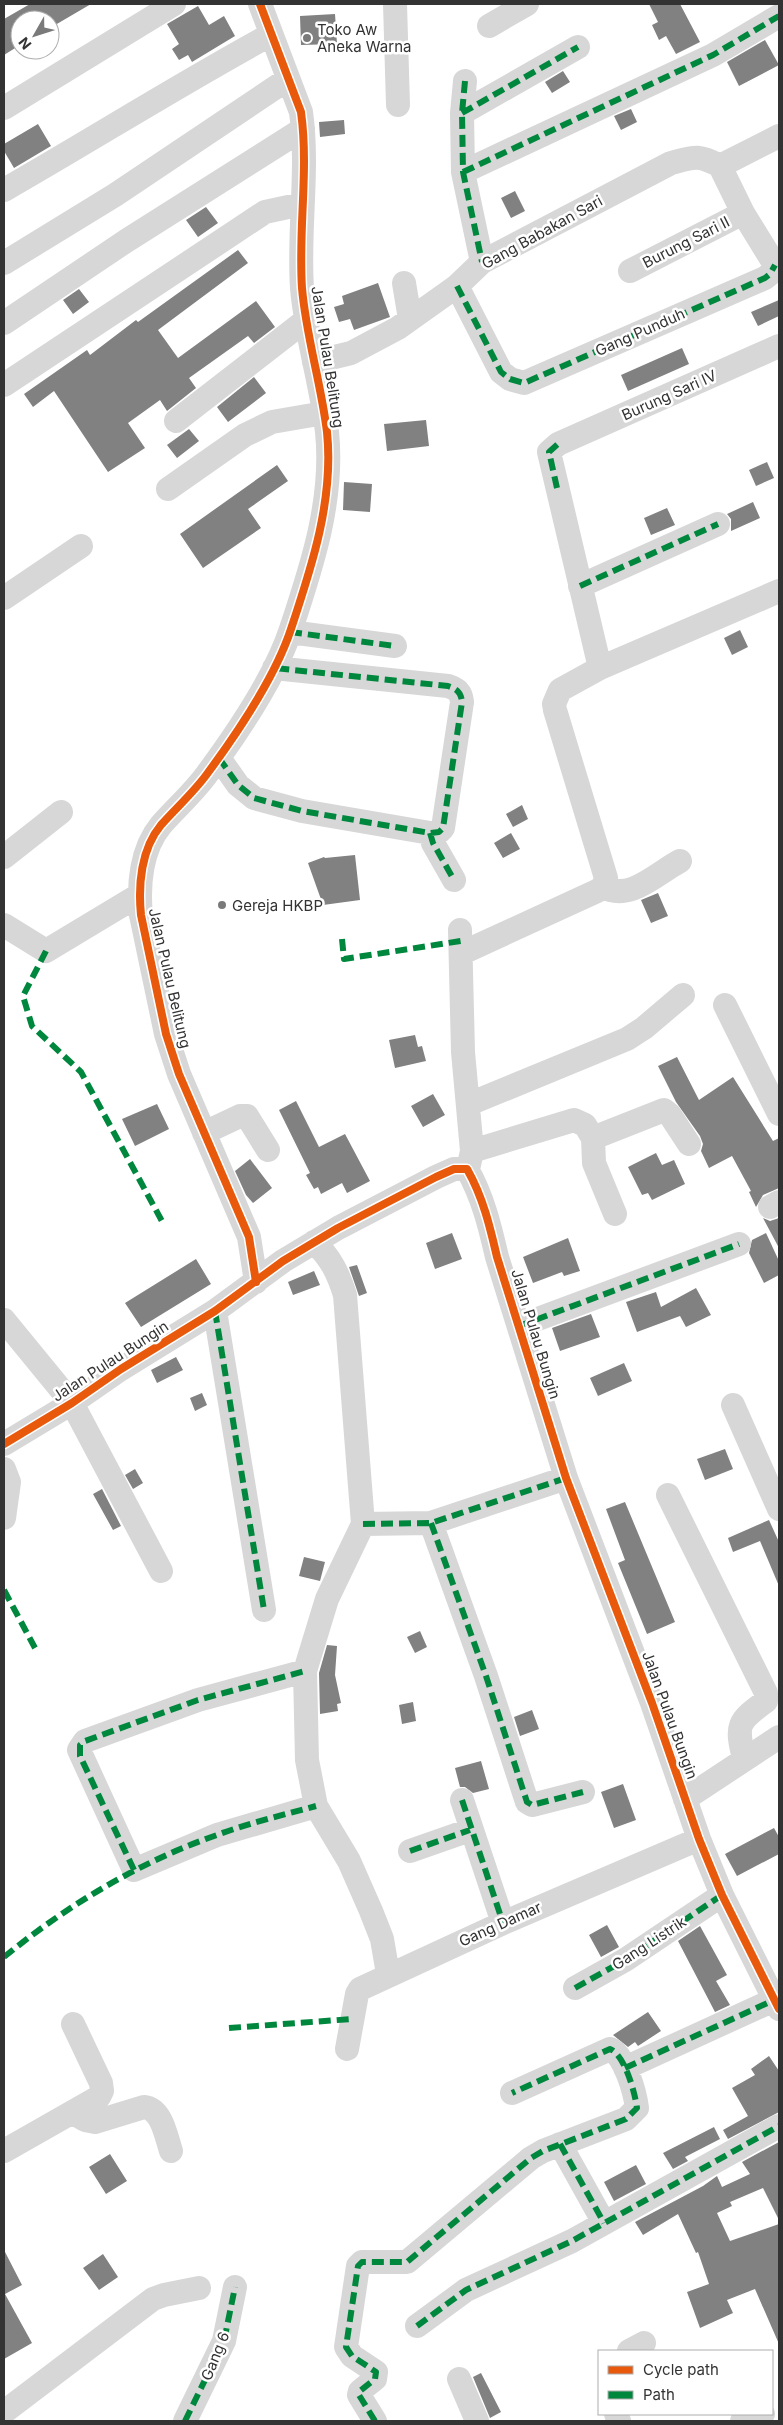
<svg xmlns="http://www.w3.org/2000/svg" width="783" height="2425" font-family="Inter,sans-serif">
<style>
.building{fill:#818181}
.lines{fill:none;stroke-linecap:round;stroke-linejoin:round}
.minor{stroke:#d7d7d7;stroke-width:24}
.quiet{stroke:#00873e;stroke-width:6;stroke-dasharray:12 6;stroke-linecap:butt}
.cycleway-casing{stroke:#fff;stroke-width:11}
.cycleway{stroke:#e8590c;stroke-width:8}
.poi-dot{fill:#7a7a7a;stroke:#fff;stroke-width:2}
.labels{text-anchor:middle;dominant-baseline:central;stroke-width:5;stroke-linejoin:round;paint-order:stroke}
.poi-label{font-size:15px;fill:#333;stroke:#fff;text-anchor:start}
.street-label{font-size:15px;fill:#333;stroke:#fff}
</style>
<rect width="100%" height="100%" fill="#fff"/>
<path class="building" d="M30,4H91L50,28V20H20V45L4,55V19Z
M649,4H680L700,42L676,54L666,36L659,40L652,25L658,22Z
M198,6L209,25L224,16L235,36L192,62L188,55L179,60L172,49L179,44L167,24Z
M335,14L337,44L301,45L300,16Z
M765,40L779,65L739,86L727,62Z
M563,71L570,82L552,93L545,82Z
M631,109L637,122L621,130L614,116Z
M344,120L345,134L320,137L319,122Z
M38,124L51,146L14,168L4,151V144Z
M515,191L525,211L511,218L501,198Z
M206,207L218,223L198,237L186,220Z
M238,250L248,263L158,330L178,358L256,301L275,327L254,343L248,336L189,378L196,388L167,411L160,400L128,423L145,448L108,472L54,391L33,407L24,394L87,350L90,355L136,320L138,322Z
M378,283L390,317L354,330L350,319L339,322L334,307L344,304L342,296Z
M79,289L89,302L73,314L63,300Z
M779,300V316L758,326L751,312Z
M682,348L689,364L628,391L621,375Z
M254,377L266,393L228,422L217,407Z
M426,420L429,446L387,451L384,424Z
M189,429L199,441L177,458L167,445Z
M767,462L774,478L756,486L749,470Z
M277,465L288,481L248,509L261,528L203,568L180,534Z
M344,482L372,484L370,512L343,510Z
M753,502L760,518L731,531V519L727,514Z
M667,508L675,525L651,535L644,518Z
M740,630L748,647L732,655L724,638Z
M522,805L528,819L513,827L506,814Z
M511,833L520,849L503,858L494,843Z
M355,855L360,900L323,905L308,863L324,857L325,858Z
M658,893L668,916L651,923L641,900Z
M415,1035L418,1047L422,1046L426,1061L395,1068L389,1040Z
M677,1057L699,1100L733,1077L773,1141L779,1138V1188L763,1195L756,1207L749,1192L751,1191L732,1156L709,1168L701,1151L703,1144L700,1136L676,1102L658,1066Z
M433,1094L445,1115L423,1127L411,1106Z
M296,1101L319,1147L345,1134L370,1181L347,1193L342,1183L321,1194L318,1187L314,1189L306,1175L310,1173L279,1110Z
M157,1104L169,1129L135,1146L122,1119Z
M656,1153L662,1165L674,1160L685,1184L652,1200L648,1193L642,1195L628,1167Z
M250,1159L272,1188L253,1203L246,1195L235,1171Z
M763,1218L770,1221L779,1218V1248Z
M452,1233L462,1259L435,1269L426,1243Z
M766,1233L779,1261V1275L764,1283L749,1253L752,1240Z
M568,1238L580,1271L564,1276L562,1272L533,1283L523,1257Z
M196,1259L211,1284L141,1327L125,1303Z
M357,1265L367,1293L359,1296L349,1267Z
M314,1271L320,1285L293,1295L288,1282Z
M696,1288L711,1315L686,1327L680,1316L637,1332L626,1302L656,1292L661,1307Z
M591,1314L600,1337L560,1351L552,1328Z
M176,1357L183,1370L157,1383L151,1370Z
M624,1363L632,1381L598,1396L590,1378Z
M202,1393L207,1405L195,1411L190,1398Z
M725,1449L733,1469L705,1480L697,1459Z
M135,1469L143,1483L133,1489L125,1475Z
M102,1489L121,1526L113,1530L93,1494Z
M625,1502L675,1622L647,1634L618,1563L625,1560L606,1509Z
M769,1520L779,1542V1586L760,1541L733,1552L728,1538Z
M304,1557L325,1562L320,1581L299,1576Z
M420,1631L427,1647L415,1653L407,1637Z
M327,1645L337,1646L335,1675L341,1703L337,1704L338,1711L320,1714L319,1673Z
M413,1702L416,1721L402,1724L399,1705Z
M532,1710L539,1729L520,1736L514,1717Z
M481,1761L489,1789L473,1793L465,1787H460L455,1768Z
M623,1784L636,1820L614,1828L601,1792Z
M774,1828L779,1837V1854L737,1876L725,1854Z
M607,1925L619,1947L601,1957L589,1935Z
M700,1926L727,1975L716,1981L730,2005L715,2012L678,1941Z
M648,2012L661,2031L638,2046L635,2042L628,2047L613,2035Z
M769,2056L779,2071V2112L728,2139L723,2130L748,2116L732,2088L755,2075L751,2069Z
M714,2127L720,2139L685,2157L688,2161L673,2169L663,2153Z
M779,2142V2220L763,2188L730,2202L732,2206L717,2213L730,2241L779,2224V2344L755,2289L727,2300L733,2313L700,2328L687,2292L709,2284L698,2252L696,2253L678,2214L643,2235L635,2222L703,2186L717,2176L722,2187L750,2174L742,2162Z
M110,2154L127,2181L106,2194L89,2167Z
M636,2165L646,2184L614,2201L604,2182Z
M4,2250L22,2285L5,2294L32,2343L4,2359Z
M103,2254L118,2277L99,2290L83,2268Z
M481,2373L501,2412L490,2418L473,2377Z"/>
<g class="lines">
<path class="minor" d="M395,4L398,105
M489,26L527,4
M465,81L462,113L463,172L482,262
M4,108L174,4
M462,113L578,47
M720,166L743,213L775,265
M720,166L779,136
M463,172L713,55L779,16
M4,190C93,139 180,84 270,35
M4,263L115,195L288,79
M630,271L743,213
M404,283L410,319
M457,286L501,372L510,379L524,383L765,278L770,274L775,265
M4,323L126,241L303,129
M314,362L351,353L398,328L457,286L482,262L671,163C694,157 698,154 720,166
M4,385L265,212L302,204
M176,421L306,320
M168,489L245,435L272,422L324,413
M580,586L718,524
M4,598L81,546
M290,632L395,646
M600,668L549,452L558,444L779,346
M219,758L238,785L254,798L302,811L430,833L439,832L443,828L462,702C461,692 457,689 448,686L274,668
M430,833L433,843L454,880
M4,857L61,812
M603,887C630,902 657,873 680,861
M4,925L46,951L139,895
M460,930L463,1052L472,1151L469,1165
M462,953L597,891L603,887L606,878L555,710L554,704L560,690L600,668L779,591
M725,1005L779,1114
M469,1104L627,1039L644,1028L683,995
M204,1133L240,1116H247L268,1150
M593,1138L594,1163L615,1214
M472,1151L574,1120L585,1125L593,1138L664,1110L670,1115L689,1144
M770,1207L779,1202
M314,1242C331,1258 338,1273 345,1295L363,1524L327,1599L305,1671L307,1760L316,1806L349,1861L371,1911L382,1939L388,1974
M256,1282L249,1237L179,1074L166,1034L141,915C138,885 141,849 161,825C176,808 194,792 207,774C238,732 275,678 291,629C312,566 334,499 327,432C321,383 306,336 302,288C298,229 309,170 301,112L260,4
M215,1311L264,1610
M4,1320L72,1403L161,1571
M519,1326L739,1244
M733,1405L779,1509
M4,1444L72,1403L121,1369L215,1311L283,1261L338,1228L436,1177L454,1169H467C483,1197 490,1227 497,1257L566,1478L652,1703L699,1839L722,1895L779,2009
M4,1469L9,1482L4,1518
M668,1495L766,1693V1701C737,1722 736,1725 744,1759
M431,1523L486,1676L527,1802L532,1805L583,1792
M363,1524L431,1523L566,1478
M305,1671L198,1700L85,1741L79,1750L134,1870L217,1835L316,1806
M685,1799L779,1737
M462,1800L503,1923
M410,1851L470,1830
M575,1988L625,1960L722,1895
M347,2049L357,1994L360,1989L503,1923L699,1839
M625,2068L774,2000
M73,2113L85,2120L95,2122L144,2107C162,2109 166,2136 171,2151
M560,2144L604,2223
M4,2151L99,2097L102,2091L101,2083L73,2024
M417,2326L466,2290L572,2241L779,2126
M629,2351L644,2343
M459,2379L477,2421
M4,2412L153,2299L164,2295L199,2288
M616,2414L619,2421
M185,2421L224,2341L235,2287
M375,2421L359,2395L360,2391L375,2379L376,2372L352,2356L346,2347L358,2266L362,2262H407L531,2158L543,2151L626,2119L637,2108C635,2093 625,2055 610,2049L512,2093
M742,2421L763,2414"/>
<path class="quiet" d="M465,81L462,113L463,172L482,262
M462,113L578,47
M463,172L713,55L779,16
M457,286L501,372L510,379L524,383L765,278L770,274L775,265
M557,488L549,452L558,444
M580,586L718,524
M290,632L395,646
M219,758L238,785L254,798L302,811L430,833L439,832L443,828L462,702C461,692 457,689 448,686L274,668
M430,833L433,843L454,880
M342,939L344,959L461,941
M46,951L23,996L32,1026L81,1072L163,1223
M215,1311L264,1610
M519,1326L739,1244
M431,1523L486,1676L527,1802L532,1805L583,1792
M363,1524L431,1523L566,1478
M4,1590L35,1648
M462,1800L503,1923
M410,1851L470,1830
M134,1870L80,1756V1745L85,1741L198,1700L305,1671
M4,1957C68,1905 139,1862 217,1835C249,1823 283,1815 316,1806
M575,1988L625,1960L722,1895
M229,2028L352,2019
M625,2068L774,2000
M560,2144L604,2223
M417,2326L466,2290L572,2241L779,2126
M185,2421L224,2341L235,2287
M375,2421L359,2395L360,2391L375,2379L376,2372L352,2356L346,2347L358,2266L362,2262H407L531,2158L543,2151L626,2119L637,2108C635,2093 625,2055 610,2049L512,2093"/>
<g class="cycleway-casing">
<path id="cycleway" d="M256,1282L249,1237L179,1074L166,1034L141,915C138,885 141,849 161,825C176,808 194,792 207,774C238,732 275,678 291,629C312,566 334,499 327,432C321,383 306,336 302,288C298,229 309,170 301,112L260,4
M4,1444L72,1403L121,1369L215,1311L283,1261L338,1228L436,1177L454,1169H467C483,1197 490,1227 497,1257L566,1478L652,1703L699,1839L722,1895L779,2009"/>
</g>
<use href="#cycleway" class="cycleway"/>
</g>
<g class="poi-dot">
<circle cx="307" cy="38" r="5"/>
<circle cx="222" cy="905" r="5"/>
</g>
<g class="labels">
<g class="poi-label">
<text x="317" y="29">Toko Aw<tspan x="317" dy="17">Aneka Warna</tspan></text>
<text x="232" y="905">Gereja HKBP</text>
</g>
<g class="street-label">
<text transform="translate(542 232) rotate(-29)">Gang Babakan Sari</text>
<text transform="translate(686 242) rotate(-27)">Burung Sari II</text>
<text transform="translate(640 332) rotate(-24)">Gang Punduh</text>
<text transform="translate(328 357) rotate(81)">Jalan Pulau Belitung</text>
<text transform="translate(669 395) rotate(-24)">Burung Sari IV</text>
<text transform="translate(170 978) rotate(77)">Jalan Pulau Belitung</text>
<text transform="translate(536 1334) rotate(73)">Jalan Pulau Bungin</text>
<text transform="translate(110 1361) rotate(-33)">Jalan Pulau Bungin</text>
<text transform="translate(670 1715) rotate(70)">Jalan Pulau Bungin</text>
<text transform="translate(500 1924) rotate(-24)">Gang Damar</text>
<text transform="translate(649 1943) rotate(-33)">Gang Listrik</text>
<text transform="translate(215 2356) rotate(-68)">Gang 6</text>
</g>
</g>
<rect width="783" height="2425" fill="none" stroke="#333333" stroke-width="10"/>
<rect x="598" y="2350" width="175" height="65" fill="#ffffff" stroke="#adadad"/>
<rect x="608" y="2366" width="25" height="8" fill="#e8590c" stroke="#adadad"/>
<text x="643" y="2375" font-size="15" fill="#333333">Cycle path</text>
<rect x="608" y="2391" width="25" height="8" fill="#00873e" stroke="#adadad"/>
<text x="643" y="2400" font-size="15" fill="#333333">Path</text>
<g transform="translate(35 35) rotate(231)"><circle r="24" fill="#ffffff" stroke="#adadad"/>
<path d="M0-4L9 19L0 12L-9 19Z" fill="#7a7a7a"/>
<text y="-8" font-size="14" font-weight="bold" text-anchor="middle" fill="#333333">N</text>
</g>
</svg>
